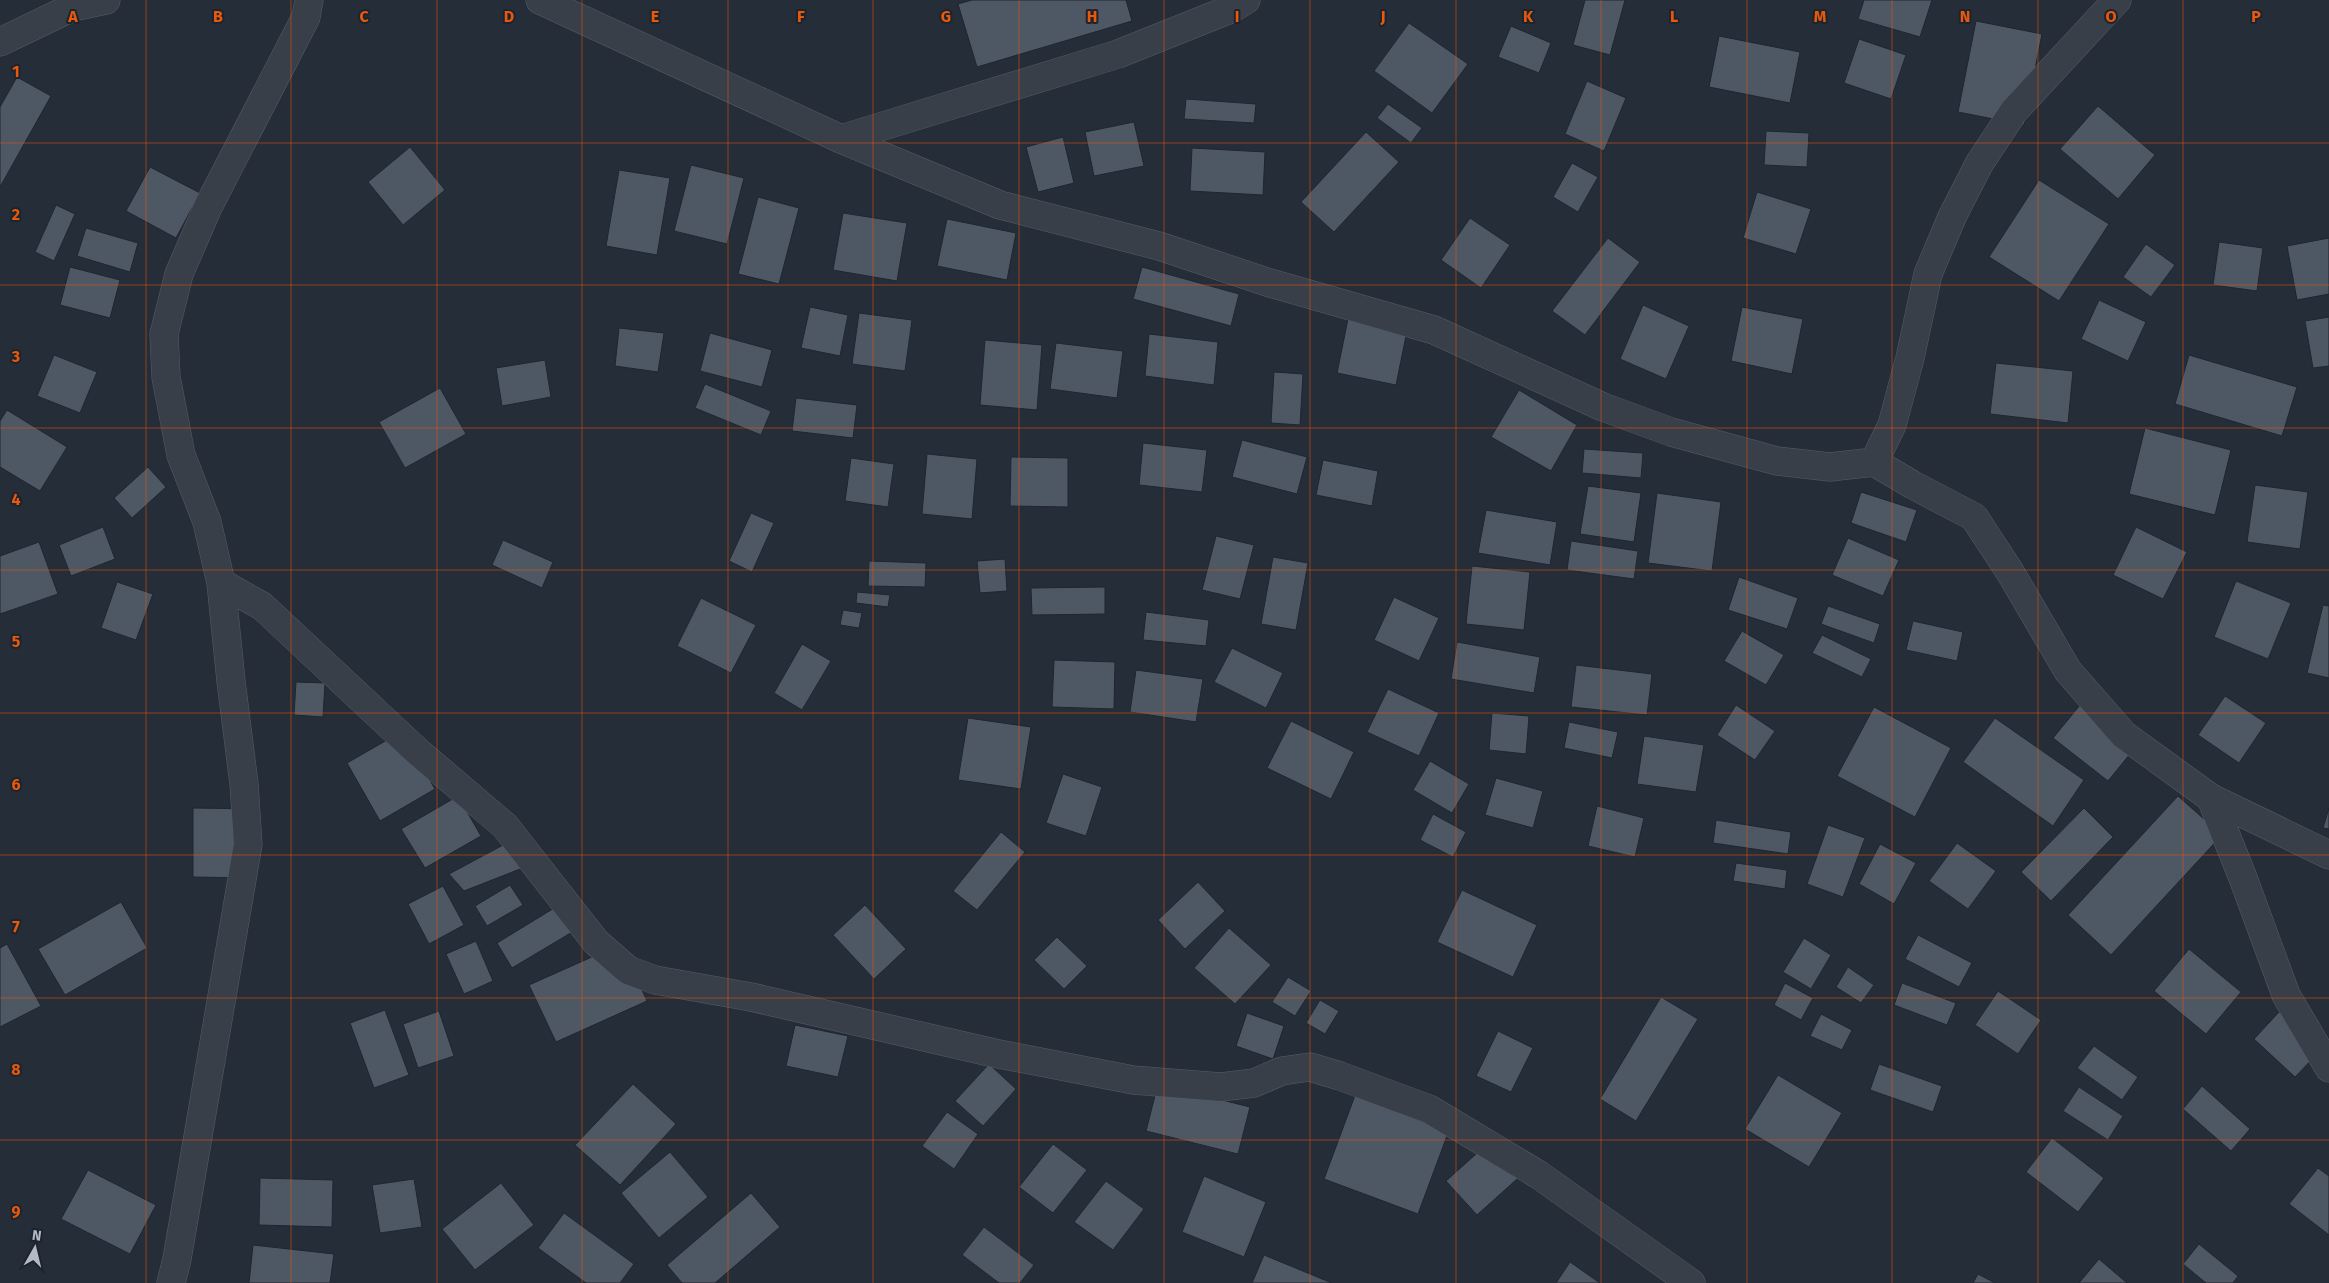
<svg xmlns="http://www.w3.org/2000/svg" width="2329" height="1283" font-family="'Fira Sans',sans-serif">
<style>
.building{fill:#4e5764;stroke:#202630}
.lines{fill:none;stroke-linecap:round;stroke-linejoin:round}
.minor-casing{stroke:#575d67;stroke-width:29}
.minor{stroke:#393f49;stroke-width:28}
.grid{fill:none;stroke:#e8590c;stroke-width:1;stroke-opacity:0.55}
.grid-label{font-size:16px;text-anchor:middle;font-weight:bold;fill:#e8590c;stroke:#1e242e;stroke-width:4;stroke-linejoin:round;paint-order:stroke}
</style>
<rect width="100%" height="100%" fill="#252d38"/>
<path class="building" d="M972,0H1126L1132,21L977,67L958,4Z
M1585,0H1625L1610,55L1573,45Z
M1864,0H1932L1920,37L1858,19Z
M1976,21L2042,34L2024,125L1958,112Z
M1409,23L1468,64L1432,113L1374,71Z
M1511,26L1551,43L1539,73L1498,57Z
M1719,36L1800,52L1790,103L1709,87Z
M1859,39L1906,55L1891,99L1844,83Z
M17,77L51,96L0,187V107Z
M1587,81L1626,98L1604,151L1565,134Z
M1186,99L1256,104L1254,123L1184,119Z
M1388,104L1422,128L1411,143L1377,118Z
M2098,106L2155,155L2118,199L2060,149Z
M1134,122L1144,166L1094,176L1085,132Z
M1766,131L1809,133L1807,167L1764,165Z
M1366,132L1399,162L1334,232L1301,202Z
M1063,137L1074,183L1038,192L1026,147Z
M410,147L445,190L403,225L368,182Z
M1192,148L1265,152L1263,195L1190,191Z
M1572,163L1598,177L1578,212L1553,197Z
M691,165L744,178L727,244L674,231Z
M150,167L200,193L176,238L126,211Z
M619,170L670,178L657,255L606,246Z
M2039,180L2109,224L2059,301L1989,257Z
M1757,192L1811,209L1796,254L1743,238Z
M758,197L799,208L779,284L738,274Z
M56,205L75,214L54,261L35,252Z
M843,213L907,223L897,281L833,270Z
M1470,218L1510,245L1481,288L1441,260Z
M947,219L1016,233L1007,280L937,266Z
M86,228L138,243L130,272L77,256Z
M1608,238L1640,262L1585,335L1552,311Z
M2329,238V294L2297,300L2287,246Z
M2219,242L2263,248L2257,291L2213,285Z
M2146,244L2175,265L2151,297L2123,277Z
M70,267L120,280L110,318L60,305Z
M1142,267L1239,294L1231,326L1133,299Z
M2099,300L2146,322L2128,361L2081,339Z
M1643,305L1689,326L1666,379L1620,359Z
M810,307L848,315L840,356L801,348Z
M1742,307L1803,319L1792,374L1731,361Z
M859,313L912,320L905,371L852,364Z
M2329,317V366L2313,368L2305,321Z
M1348,319L1407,331L1396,385L1337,373Z
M619,328L664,333L658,372L615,366Z
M710,333L772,350L762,387L700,371Z
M1149,334L1218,342L1214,385L1145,376Z
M985,340L1042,345L1037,410L980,405Z
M1056,343L1123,351L1117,398L1050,389Z
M54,355L97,372L80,413L37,396Z
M2189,355L2297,387L2282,436L2175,404Z
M545,360L551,397L502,406L496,368Z
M1996,363L2073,371L2068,423L1990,414Z
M1274,372L1303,374L1300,425L1271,423Z
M705,384L771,411L761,435L695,408Z
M440,388L466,434L405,468L379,422Z
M1519,390L1577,425L1551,471L1491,437Z
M796,398L857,405L853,438L792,431Z
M7,410L67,447L40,491L0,467V421Z
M2145,428L2231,450L2215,515L2129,494Z
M1242,440L1307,457L1297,494L1232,477Z
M1143,443L1207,450L1202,492L1139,485Z
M1584,449L1643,453L1641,478L1582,473Z
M927,454L977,459L972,519L922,514Z
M1011,457L1068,458V507L1010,506Z
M851,458L894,464L888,507L845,501Z
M1323,460L1378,471L1372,506L1316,495Z
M148,467L166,487L132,518L114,498Z
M2255,485L2308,492L2300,549L2247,542Z
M1588,486L1641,493L1634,542L1580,534Z
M1861,492L1917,510L1906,542L1851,523Z
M1657,493L1721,502L1712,571L1648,563Z
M1486,510L1557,522L1550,565L1478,553Z
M751,513L774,523L752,572L729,561Z
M103,527L115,559L71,576L59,545Z
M2136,527L2187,552L2163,599L2113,575Z
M1216,536L1254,545L1240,599L1202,590Z
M1848,538L1899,560L1883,596L1832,575Z
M503,540L553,562L542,588L492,565Z
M1571,541L1638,551L1634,579L1567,570Z
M39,542L58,594L0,614V556Z
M1273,557L1308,563L1296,630L1261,624Z
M1005,559L1007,591L980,593L977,561Z
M869,561L926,563L925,587L868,586Z
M1472,566L1530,572L1524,630L1466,624Z
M1739,577L1798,598L1787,629L1728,610Z
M2236,581L2291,603L2268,659L2214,637Z
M117,582L153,594L136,640L101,628Z
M1105,587V614L1032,615L1031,588Z
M857,592L890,595L888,607L856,603Z
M1394,597L1439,618L1419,661L1374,640Z
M701,598L756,625L731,673L677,646Z
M2323,605L2329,606V678L2307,673Z
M1828,606L1880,624L1874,643L1821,624Z
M843,610L862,613L859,628L840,625Z
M1146,612L1209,620L1206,646L1143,640Z
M1913,621L1963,632L1957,661L1906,650Z
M1742,631L1784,655L1766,685L1724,661Z
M1822,635L1871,659L1862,677L1812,653Z
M1457,642L1540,657L1534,693L1451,679Z
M802,644L831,661L802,710L774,693Z
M1232,648L1283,673L1266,708L1214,682Z
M1054,660L1115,662L1114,709L1052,707Z
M1576,665L1652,674L1647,715L1571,707Z
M1136,670L1203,679L1196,722L1130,712Z
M296,682L325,683L323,717L294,715Z
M1388,689L1439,713L1419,756L1367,732Z
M2225,696L2266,723L2239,763L2198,735Z
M2085,699L2139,743L2108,781L2053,738Z
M1736,705L1775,731L1755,760L1717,735Z
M1874,707L1951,748L1915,817L1837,776Z
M1492,713L1529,716L1526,754L1489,750Z
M968,718L1031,727L1021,789L958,780Z
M1995,718L2084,780L2053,826L1963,762Z
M1291,721L1354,752L1331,799L1267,768Z
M1569,722L1618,732L1612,758L1564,748Z
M401,732L435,789L380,821L347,763Z
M1644,736L1704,745L1696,792L1637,784Z
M1430,761L1469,784L1452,813L1413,790Z
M1063,774L1102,787L1086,836L1046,823Z
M1496,778L1543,791L1533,828L1485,815Z
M458,796L481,836L425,868L401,829Z
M2178,796L2222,835L2111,955L2068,915Z
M1597,806L1644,818L1635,857L1588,846Z
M193,808L256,809L255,878L193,877Z
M2084,808L2113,837L2051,901L2021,872Z
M2329,808V829L2323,828Z
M1433,814L1466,832L1453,857L1420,840Z
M1716,820L1791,832L1788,854L1713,843Z
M1828,825L1865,838L1843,897L1807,884Z
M1001,832L1025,852L977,910L953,891Z
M520,836L538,862L464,891L449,874Z
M1957,843L1996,871L1968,909L1929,881Z
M1880,844L1916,863L1894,904L1859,884Z
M1736,863L1787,870L1785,889L1733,881Z
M1198,882L1225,911L1185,949L1158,920Z
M510,885L523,905L487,926L475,906Z
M443,886L464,925L429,944L408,904Z
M1462,890L1537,925L1513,977L1437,942Z
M569,899L584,925L512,968L497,943Z
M121,902L147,948L65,995L38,949Z
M865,905L906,949L874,979L833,935Z
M1229,928L1271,965L1235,1004L1194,968Z
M1918,935L1972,963L1959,987L1905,959Z
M1057,937L1087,966L1064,989L1034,960Z
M1804,938L1831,955L1811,989L1783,972Z
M476,941L493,981L464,994L446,954Z
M7,944L41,1006L0,1027V948Z
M621,944L647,1001L556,1042L529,985Z
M2189,949L2241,992L2206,1034L2154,991Z
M1848,967L1874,985L1861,1003L1836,987Z
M1288,977L1311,991L1295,1016L1272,1002Z
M1785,983L1813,998L1801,1020L1774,1005Z
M1902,983L1956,1003L1947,1025L1894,1005Z
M1998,991L2041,1020L2018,1054L1975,1025Z
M1661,997L1698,1019L1636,1121L1600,1099Z
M1320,1000L1339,1011L1325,1034L1306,1023Z
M385,1010L409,1075L374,1088L350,1023Z
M439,1011L454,1056L418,1068L403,1024Z
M2279,1012L2321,1050L2295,1077L2254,1039Z
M1247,1013L1284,1026L1273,1059L1236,1046Z
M1821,1014L1852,1030L1842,1050L1810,1036Z
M795,1025L848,1036L838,1077L786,1066Z
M1498,1031L1533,1048L1511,1092L1476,1076Z
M2094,1046L2138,1077L2122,1100L2077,1068Z
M989,1064L1016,1089L983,1126L955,1101Z
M1879,1064L1942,1086L1933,1112L1870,1090Z
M1778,1075L1842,1113L1809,1167L1745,1129Z
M1360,1082L1454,1117L1418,1214L1324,1179Z
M633,1084L676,1124L620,1185L575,1145Z
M1158,1084L1250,1107L1238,1154L1146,1131Z
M2202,1086L2250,1129L2231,1151L2183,1109Z
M2079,1087L2123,1116L2108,1140L2063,1111Z
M947,1112L978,1134L954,1169L922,1146Z
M1495,1137L1526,1171L1477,1215L1446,1181Z
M2052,1138L2104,1178L2078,1212L2026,1172Z
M1053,1144L1087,1170L1053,1213L1019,1187Z
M670,1152L708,1197L659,1238L621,1193Z
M2318,1168L2329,1176V1235L2289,1204Z
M88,1170L156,1205L130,1254L61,1219Z
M1204,1176L1266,1202L1244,1257L1182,1232Z
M260,1178L333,1180L332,1227L259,1225Z
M414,1179L422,1227L380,1233L372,1185Z
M1106,1181L1144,1209L1113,1250L1074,1222Z
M501,1183L534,1225L475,1270L442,1229Z
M751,1193L780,1227L715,1283H682L667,1265Z
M564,1213L634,1264L620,1283H586L538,1248Z
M984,1227L1034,1265L1020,1283H999L962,1255Z
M2199,1244L2238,1276L2233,1283H2206L2183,1264Z
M253,1245L334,1254L330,1283H249Z
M1264,1255L1332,1283H1252Z
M2099,1259L2127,1283H2079Z
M1570,1262L1600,1283H1556Z
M1978,1274L1995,1283H1973Z"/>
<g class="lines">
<g class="minor-casing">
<path id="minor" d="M540,0L841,139L1000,205L1159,246L1270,283L1434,330L1603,407L1671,432L1777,461L1830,467L1874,462L1913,485L1974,517L2010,572L2068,671L2124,735L2211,798L2329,855
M0,42L73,7L106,0
M841,139L1118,54L1233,8L1246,0
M1874,462L1892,425L1910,358L1928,274L1952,217L1979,164L2014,111L2117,0
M221,583L262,606L417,751L505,826L596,942L628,970L655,980L751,997L994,1053L1133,1080L1221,1087L1254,1083L1282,1071L1310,1067L1340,1076L1429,1109L1539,1175L1691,1283
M2211,798L2243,878L2286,995L2329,1068
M171,1283L177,1259L248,844L244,784L231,681L221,583L207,522L181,455L166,377L164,334L179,274L208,207L306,17L309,0"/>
</g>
<use href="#minor" class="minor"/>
</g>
<path class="grid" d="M146,0V1283M291,0V1283M437,0V1283M582,0V1283M728,0V1283M873,0V1283M1019,0V1283M1164,0V1283M1310,0V1283M1456,0V1283M1601,0V1283M1747,0V1283M1892,0V1283M2038,0V1283M2183,0V1283M0,143H2329M0,285H2329M0,428H2329M0,570H2329M0,713H2329M0,855H2329M0,998H2329M0,1140H2329"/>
<g class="grid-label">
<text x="73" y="22">A</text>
<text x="218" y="22">B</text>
<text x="364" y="22">C</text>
<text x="509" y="22">D</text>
<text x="655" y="22">E</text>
<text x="801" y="22">F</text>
<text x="946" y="22">G</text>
<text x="1092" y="22">H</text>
<text x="1237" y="22">I</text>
<text x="1383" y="22">J</text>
<text x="1528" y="22">K</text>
<text x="1674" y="22">L</text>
<text x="1820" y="22">M</text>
<text x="1965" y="22">N</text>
<text x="2111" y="22">O</text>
<text x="2256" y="22">P</text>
<text x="16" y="77">1</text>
<text x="16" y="220">2</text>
<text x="16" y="362">3</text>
<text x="16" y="505">4</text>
<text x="16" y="647">5</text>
<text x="16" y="790">6</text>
<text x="16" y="932">7</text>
<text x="16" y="1075">8</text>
<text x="16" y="1217">9</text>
</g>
<g transform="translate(35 1248) rotate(8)" stroke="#1e242e" stroke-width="4" paint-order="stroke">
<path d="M0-4L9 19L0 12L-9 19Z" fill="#b4bac5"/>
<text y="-8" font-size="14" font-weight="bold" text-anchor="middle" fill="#b4bac5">N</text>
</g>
</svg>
